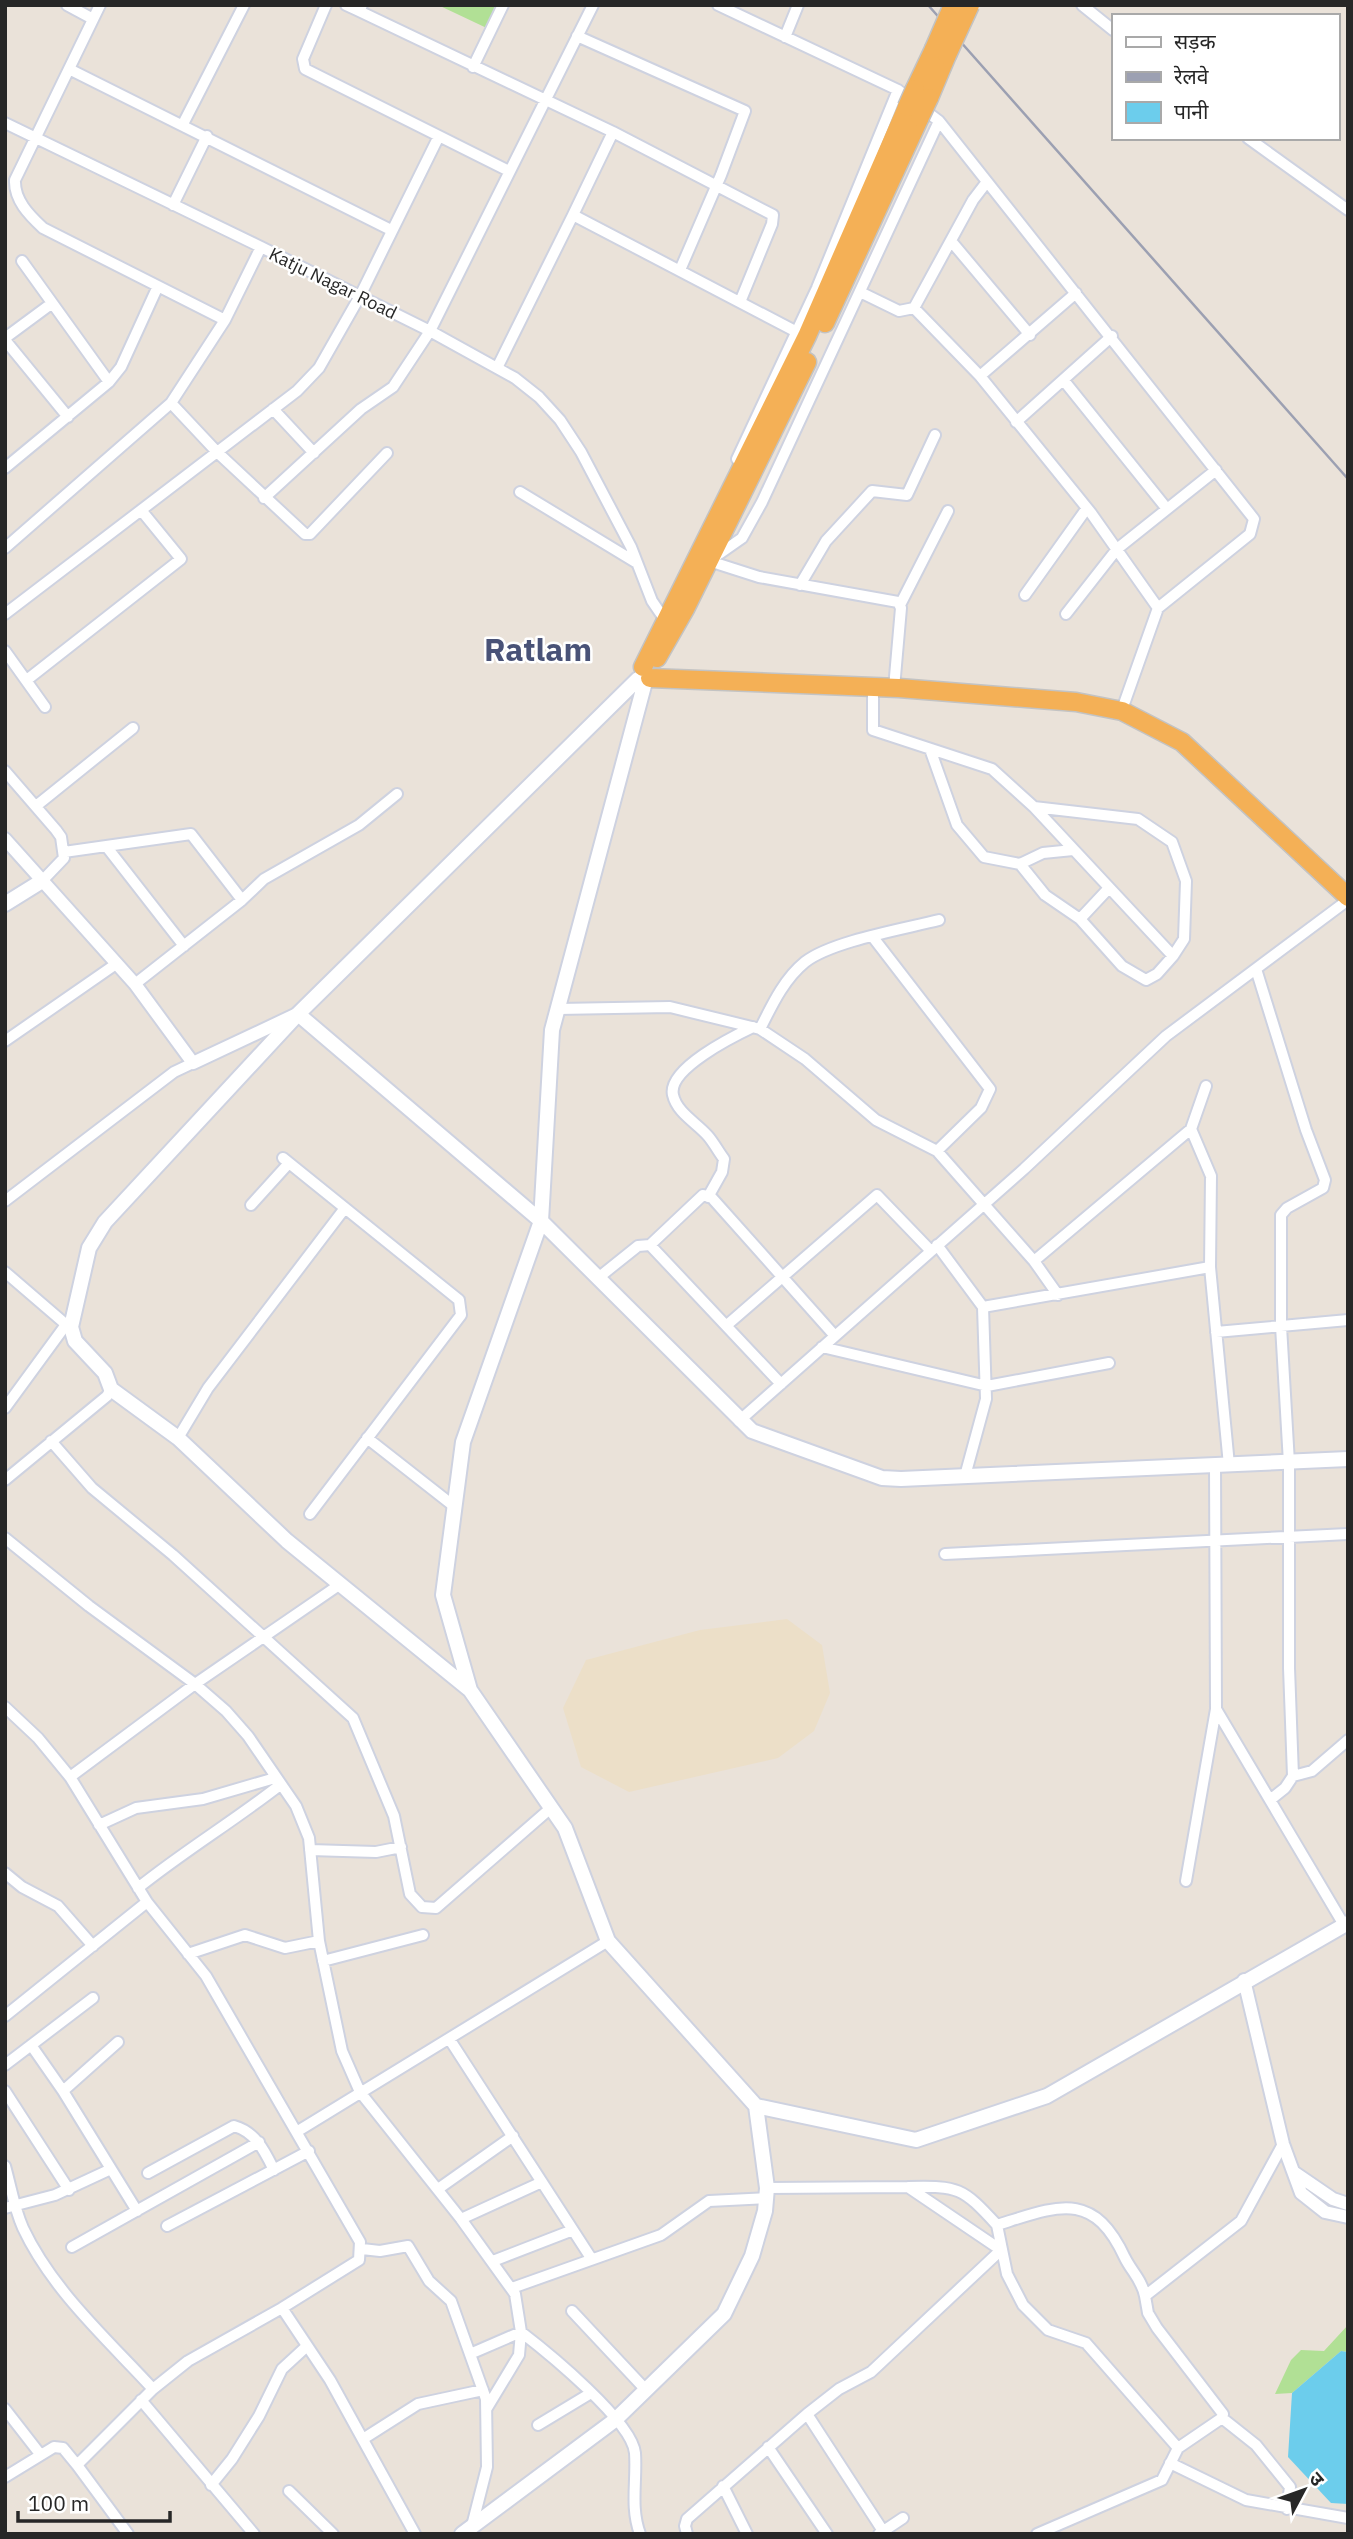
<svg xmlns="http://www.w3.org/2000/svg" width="1353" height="2539" font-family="'IBM Plex Sans','Noto Sans Devanagari',sans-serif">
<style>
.education{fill:#ecdfc8}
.green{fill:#b1e095}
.water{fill:#6ccdec}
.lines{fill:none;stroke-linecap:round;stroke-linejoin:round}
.minor-casing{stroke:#ced2e0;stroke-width:14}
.tertiary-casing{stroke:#ced2e0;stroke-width:16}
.secondary-casing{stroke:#ced2e0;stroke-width:18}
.trunk-casing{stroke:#c3c3c3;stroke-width:21}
.minor{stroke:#fff;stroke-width:10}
.tertiary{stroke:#fff;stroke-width:12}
.secondary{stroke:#fff;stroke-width:14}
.trunk{stroke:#f4b056;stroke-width:18}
.rail{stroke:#9ca0b2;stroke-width:2.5}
.trunk-bridge-casing{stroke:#c3c3c3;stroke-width:21;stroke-linecap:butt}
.trunk-bridge{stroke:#f4b056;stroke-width:18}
.labels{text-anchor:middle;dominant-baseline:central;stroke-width:5;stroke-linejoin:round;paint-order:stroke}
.street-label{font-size:18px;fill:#272727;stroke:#fff}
.town-label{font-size:32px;font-weight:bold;fill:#495277;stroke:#fff}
</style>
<rect width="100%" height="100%" fill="#eae2d9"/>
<path class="education" d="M787,1619L822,1645L830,1693L814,1731L778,1758L629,1792L581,1767L563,1708L586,1660L700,1630Z"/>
<path class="green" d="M438,5H504L493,31Z
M1348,2325V2352L1341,2351L1292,2393L1275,2394L1291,2360L1301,2350L1324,2351Z"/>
<path class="water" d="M1341,2351L1348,2352V2504L1331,2503L1288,2457L1292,2393Z"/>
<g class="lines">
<g class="minor-casing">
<path id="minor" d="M67,5L93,19
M100,5L15,180C14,200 29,215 43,228L225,320L261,247L430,331L515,378L539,397L560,420L581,452L631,547L652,601L665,620
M326,5L303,59L305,69L509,171
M346,5L359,11
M362,5L359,11L613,132L573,215
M718,5L898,90L939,121L1254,519L1250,534L1158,608L1124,704
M1082,5L1113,30
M577,36L745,111L721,175L680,270
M785,37L798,5
M473,67L503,5
M69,69L391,230
M5,123L261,247
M183,124L244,5
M613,132L773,215L772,224L740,302
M1248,138L1348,210
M173,205L207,136
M951,241L1030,335
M22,261L109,382
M860,292L899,311L914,308L973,200L986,183
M1076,293L980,376L1091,513L1158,608
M914,308L980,376
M5,338L51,304
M5,340L68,417
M497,368L573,215L795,331
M1065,382L1167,509
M171,403L217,452L305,534H310L387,453
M273,409L314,453
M1016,422L1112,336
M737,459L817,288L898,90
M5,468L109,382L121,367L158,286
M520,492L637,563
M264,498L361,409L393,387L430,331L593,5
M5,548L171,403L225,320
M712,559L742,538L762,502L939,121
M709,561L759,577L898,602L901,608L894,688
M800,585L826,541L872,491L907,495L935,435
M1025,595L1087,508
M900,605L948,511
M5,614L297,391L319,368L360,296L438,138
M1066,614L1117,549L1216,470
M5,651L45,707
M28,679L181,559L141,510
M873,687V730L992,769L1034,807L1138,819L1172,842L1186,881L1184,939L1173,956L1034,807
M930,749L957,825L984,857L1020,864L1045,895L1080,919L1122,966L1146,980L1157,974L1173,956
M5,771L56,830L61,837L64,858L42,881
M36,806L133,728
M106,846L184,946
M64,852L191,834L242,900
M1020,864L1043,853L1073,850
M1080,919L1109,888
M872,936L990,1089L981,1108L937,1151
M1256,969L1306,1130L1325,1180L1323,1188L1287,1208L1281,1215V1326L1289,1463V1668L1293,1776L1285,1788L1270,1800
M135,984L242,900L264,879L359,825L397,794
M558,1009L670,1007L760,1029L805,1059L876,1120L937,1151L1034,1261L1058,1295
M760,1029C772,1005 784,979 805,962C832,941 904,929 939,920
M5,1041L116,964
M1191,1129L1211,1176L1210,1267L1229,1465
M283,1158L459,1300L461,1315L310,1514
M708,1197L722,1172L724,1159C718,1151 714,1143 708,1136C697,1123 677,1113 673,1095C667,1069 734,1036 753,1027
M5,1201L174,1072L193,1063
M251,1205L289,1163
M650,1245L703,1195L712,1198L835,1336
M937,1245L983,1307L986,1399L965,1476
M1034,1261L1191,1129L1206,1086
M5,1272L69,1327
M598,1278L638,1246L650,1245L781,1384
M983,1307L1210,1267
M727,1325L877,1195L931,1251
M1216,1332L1348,1320
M822,1347L987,1386L1109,1363
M5,1408L65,1326
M739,1421L1024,1169L1166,1036L1348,900
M178,1438L208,1388L345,1208
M367,1438L455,1507
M51,1441L92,1488L173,1555L353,1718L394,1816L410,1894L422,1907L436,1908L552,1807
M1215,1465L1216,1709L1344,1925
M5,1480L107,1396L111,1389
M5,1538L89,1606L195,1684L226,1711L248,1736L296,1806L309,1838L319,1941L342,2051L360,2092L461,2219L515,2294L521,2332L519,2355L487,2408
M945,1554L1348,1534
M5,1707L38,1738L70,1777L147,1902L206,1976L360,2242L359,2260L282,2308L330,2380L415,2534
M1293,1776L1312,1771L1348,1740
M70,1777L195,1684L339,1585
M99,1825L136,1808L203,1799L275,1778
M310,1850L376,1852L401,1847
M5,1873L22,1887L58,1906L93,1946
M1186,1881L1216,1709
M138,1888C184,1851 234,1821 280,1785
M188,1954L245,1935L285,1948L319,1941
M323,1961L423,1935
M5,2016L147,1902
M450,2040L591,2258
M31,2045L63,2091L137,2211
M5,2065L93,1998
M5,2091L69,2190
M63,2091L118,2042
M298,2131L608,1941
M5,2166C11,2187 14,2208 23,2228C52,2290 107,2339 153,2389
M148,2173L234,2126C256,2132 265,2152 274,2170
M908,2187C959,2186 962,2187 997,2225
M767,2188L908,2187L1001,2250
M438,2189L513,2136
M5,2208L55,2195L111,2169
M461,2219L542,2182
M167,2226L309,2151
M72,2247L259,2142
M362,2249L380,2251L408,2246L429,2281L451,2301L486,2399L487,2467L472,2526
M493,2261L573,2230
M512,2288L661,2235L709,2201L767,2198
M1145,2296L1148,2313L1157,2328L1223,2414L1222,2418L1178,2448
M572,2311L646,2390
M470,2354L521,2332C547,2352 632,2421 635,2453C637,2481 630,2507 640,2534
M141,2400L254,2534
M5,2409L40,2454
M807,2414L883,2531
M1222,2418L1256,2445L1290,2487L1287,2509
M538,2425L591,2393
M363,2439L418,2404L483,2390
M768,2447L827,2534
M1170,2463L1246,2500L1348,2518
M5,2477L54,2447L63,2448L77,2465
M211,2485L232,2459L259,2416L282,2369L307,2346
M723,2486L747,2534
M289,2491L333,2534
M128,2534L77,2465L153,2389L188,2361L282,2308
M687,2534L685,2526L687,2519L807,2414L839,2389L871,2372L1001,2250
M879,2534L903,2518
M1037,2534L1162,2480L1178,2448L1086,2343L1048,2330L1023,2305L1007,2274L997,2225C1058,2206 1093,2189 1125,2258C1132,2272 1142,2280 1145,2296L1241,2221L1283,2144"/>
</g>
<g class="tertiary-casing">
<path id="tertiary" d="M5,839L135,984L193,1063L295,1015
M1244,1980L1283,2144L1301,2193L1325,2212L1348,2217
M1295,2173L1333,2199L1348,2204"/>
</g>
<g class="secondary-casing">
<path id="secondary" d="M645,682L552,1030L541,1221L463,1442L443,1595L470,1690L565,1828L608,1941L756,2106L916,2140L1047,2096L1348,1923
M5,904L42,881
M298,1014L541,1221L752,1431L882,1478L901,1479L1348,1459
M470,1690L287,1541L178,1438L111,1389L105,1373L75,1341L71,1327L89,1248L105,1222L298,1014L638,679
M462,2534L615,2420L724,2314L752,2256L765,2211L767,2188L756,2106"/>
</g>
<g class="trunk-casing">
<path id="trunk" d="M915,89L934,49
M929,98L947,55
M825,323L920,117
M657,658L685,609L807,362
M643,667L807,336L907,107
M650,678L899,688L1076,702L1122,711L1182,742L1348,897"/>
</g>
<use href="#minor" class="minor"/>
<use href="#tertiary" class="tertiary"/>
<use href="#secondary" class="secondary"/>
<use href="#trunk" class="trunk"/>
<path class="rail" d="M928,5L1348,479"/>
<g class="trunk-bridge-casing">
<path id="trunk-bridge" d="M934,49L953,5
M947,55L970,5
M907,107L915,89
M920,117L929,98"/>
</g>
<use href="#trunk-bridge" class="trunk-bridge"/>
</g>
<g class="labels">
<g class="street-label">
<text transform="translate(333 283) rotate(26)">Katju Nagar Road</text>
</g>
<g class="town-label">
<text x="538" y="649">Ratlam</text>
</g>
</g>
<rect width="1353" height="2539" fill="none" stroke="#272727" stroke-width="14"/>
<rect x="1112" y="14" width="228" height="126" fill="#ffffff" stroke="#a9a9a9" stroke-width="2"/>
<rect x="1126" y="37" width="35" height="10" fill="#ffffff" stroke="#a9a9a9" stroke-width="2"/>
<text x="1174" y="49" font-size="21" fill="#272727">सड़क</text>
<rect x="1126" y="72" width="35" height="10" fill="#9ca0b2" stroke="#a9a9a9" stroke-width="2"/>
<text x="1174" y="84" font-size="21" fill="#272727">रेलवे</text>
<rect x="1126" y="102" width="35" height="21" fill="#6ccdec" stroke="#a9a9a9" stroke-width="2"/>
<text x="1174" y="119" font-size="21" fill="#272727">पानी</text>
<g transform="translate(1304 2490) rotate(49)" stroke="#ffffff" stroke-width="5" paint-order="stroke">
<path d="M0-5L12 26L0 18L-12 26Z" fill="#272727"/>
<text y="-10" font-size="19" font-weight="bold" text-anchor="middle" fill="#272727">उ</text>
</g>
<path d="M18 2511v10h152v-10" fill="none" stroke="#272727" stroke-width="3.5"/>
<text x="28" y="2511" font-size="21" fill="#272727" stroke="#ffffff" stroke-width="5" paint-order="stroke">100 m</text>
</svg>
